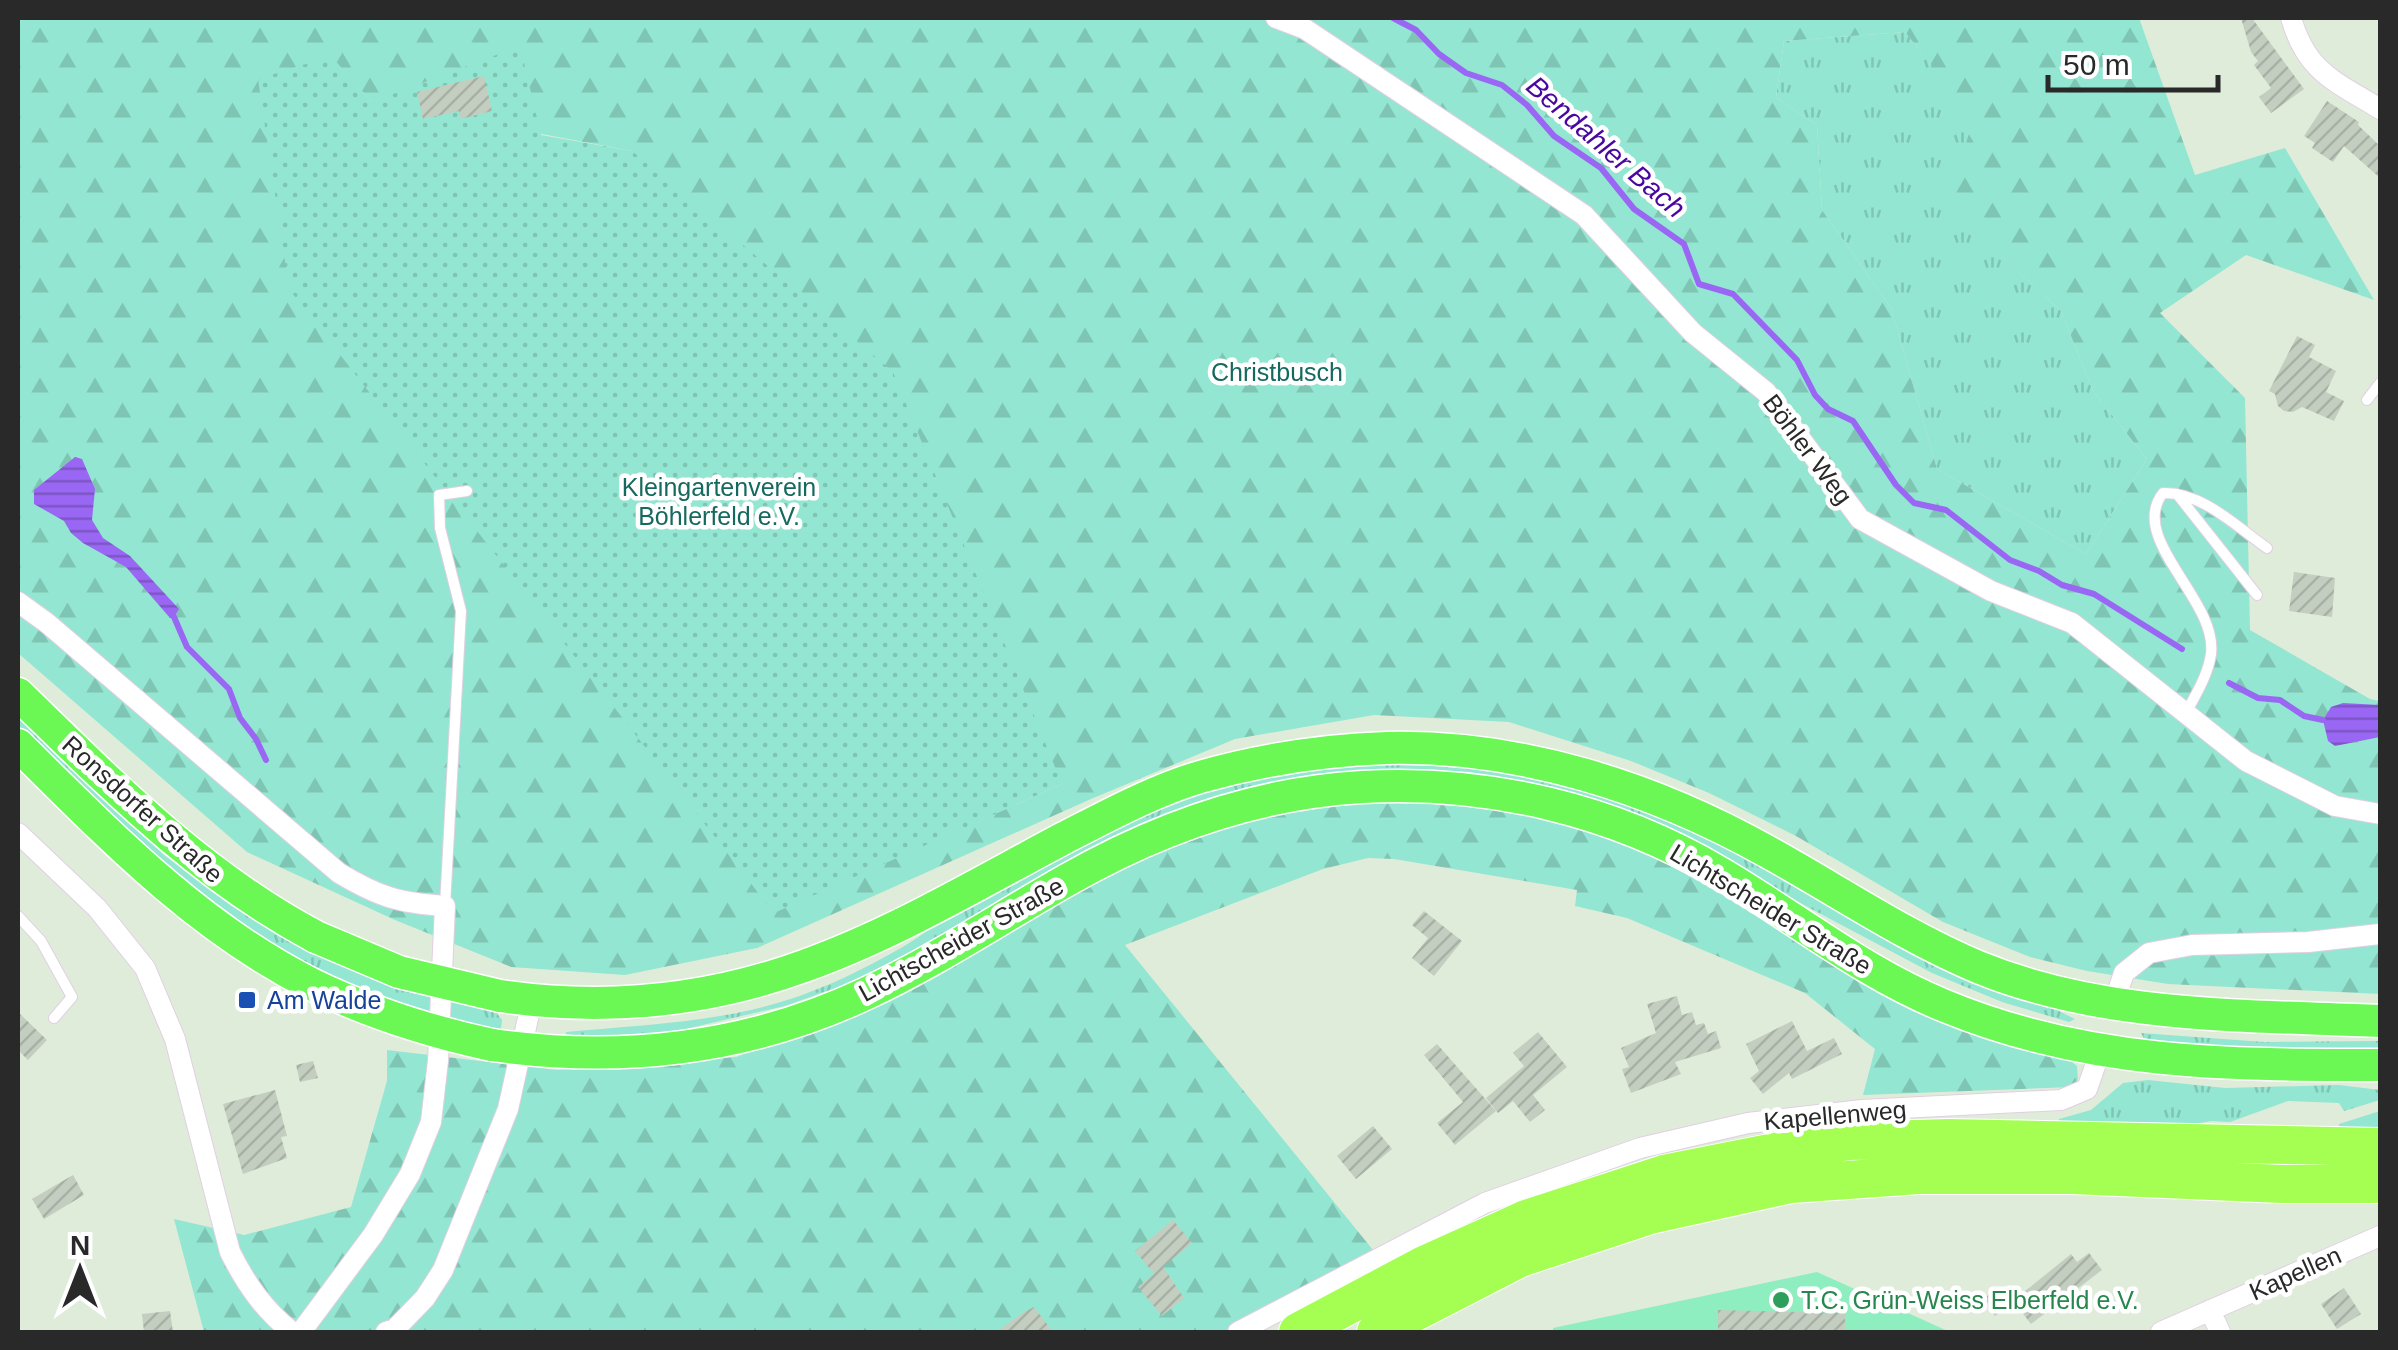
<svg xmlns="http://www.w3.org/2000/svg" width="2398" height="1350" font-family="Arial,sans-serif">
<style>
.grass{fill:url(#grass-tufts)}
.forest{fill:url(#forest-firs);fill-rule:evenodd}
.garden{fill:url(#garden-dots)}
.pitch{fill:#8eeebf}
.water{fill:url(#water-rules)}
.lines{fill:none;stroke-linecap:round;stroke-linejoin:round}
.stream{stroke:#9967f4;stroke-width:6}
.building{fill:url(#building-hatch)}
.lane-casing{stroke:#e1cfe3;stroke-width:12}
.street-casing{stroke:#e1cfe3;stroke-width:22}
.primary-casing{stroke:#fff;stroke-width:35}
.highway-casing{stroke:#fff;stroke-width:40}
.lane{stroke:#fff;stroke-width:10}
.street{stroke:#fff;stroke-width:20}
.primary{stroke:#6bf754;stroke-width:32}
.highway{stroke:#a4ff52;stroke-width:38}
.primary-bridge-casing{stroke:#fff;stroke-width:35;stroke-linecap:butt}
.primary-bridge{stroke:#6bf754;stroke-width:32}
.transit-dot{fill:#1a4fb4;stroke:#fff;stroke-width:4}
.leisure-dot{fill:#2e9e5b;stroke:#fff;stroke-width:4}
.labels{text-anchor:middle;dominant-baseline:central;stroke-width:9;stroke-linejoin:round;paint-order:stroke}
.park-label{font-size:25px;fill:#16695f;stroke:#fff}
.street-label{font-size:25px;fill:#292929;stroke:#fff}
.transit-label{font-size:25px;fill:#164399;stroke:#fff;text-anchor:start}
.leisure-label{font-size:25px;fill:#27864d;stroke:#fff;text-anchor:start}
.water-label{font-size:28px;font-style:italic;fill:#49079f;stroke:#fff}
</style>
<defs>
<pattern id="grass-tufts" width="24" height="20" patternUnits="userSpaceOnUse" patternTransform="scale(2.5)"><rect width="24" height="20" fill="#93e6d1"/><path d="M3 7l-1-3M5 7V3M7 7l1-3M15 17l-1-3M17 17v-4M19 17l1-3" fill="none" stroke="#7fc5b3"/></pattern>
<pattern id="forest-firs" width="22" height="20" patternUnits="userSpaceOnUse" patternTransform="scale(2.5)"><rect width="22" height="20" fill="#93e6d1"/><path d="M5 1l3.5 6h-7zM16 11l3.5 6h-7z" fill="#7fc5b3"/></pattern>
<pattern id="garden-dots" width="8" height="8" patternUnits="userSpaceOnUse" patternTransform="scale(2.5)"><rect width="8" height="8" fill="#93e6d1"/><path d="M2 2h.1M6 6h.1" fill="none" stroke="#7fc5b3" stroke-width="1.8" stroke-linecap="round"/></pattern>
<pattern id="water-rules" width="6" height="5" patternUnits="userSpaceOnUse" patternTransform="scale(2.5)"><rect width="6" height="5" fill="#9967f4"/><path d="M0 2.5h6" fill="none" stroke="#7d55c6"/></pattern>
<pattern id="building-hatch" width="6" height="6" patternUnits="userSpaceOnUse" patternTransform="scale(2.5)"><rect width="6" height="6" fill="#c3cec0"/><path d="M-1 1l2-2M0 6l6-6M5 7l2-2" fill="none" stroke="#a8b1a5"/></pattern>
</defs>
<rect width="100%" height="100%" fill="#e0ecda"/>
<path class="grass" d="M1905,32L1976,119L1946,204L2061,311L2093,391L2147,459L2086,554L1937,469L1891,308L1822,210L1817,125L1776,98L1784,41Z
M18,715L164,855L233,905L296,941L495,1011L502,1020L501,1029L490,1031C451,1020 411,1011 373,997C235,949 120,824 18,725Z
M1393,761L1522,772L1672,820L2075,1019L2069,1022L2002,1002L1932,973L1772,888L1435,772H1360L1085,852L902,957L841,986L785,1006L681,1030L631,1036L566,1037V1032C639,1025 713,1023 784,1001C824,989 864,969 901,948C923,935 943,918 965,907C1043,865 1128,814 1213,789C1271,772 1332,767 1393,761Z
M2141,1033L2264,1042L2380,1041V1051L2278,1053L2146,1042Z
M2148,1080L2225,1088L2339,1085L2380,1090V1100L2344,1111L2339,1103L2288,1101L2230,1122L2211,1121L2162,1130L2059,1129V1119L2091,1110L2123,1083Z
M2380,1111V1131L2339,1133V1124Z"/>
<path class="forest" d="M18,18H2139L2195,175L2285,148L2374,300L2246,255L2160,313L2245,398L2250,630L2370,699L2380,701V994L2168,984L2087,971L2030,957L1943,922L1796,836L1709,793L1631,761L1509,722L1374,715L1235,739L1091,799L757,948L625,975L511,967L395,920L247,852L18,653ZM1905,32L1975,119L1945,204L2061,311L2093,391L2147,459L2086,554L1937,469L1891,308L1822,210L1817,125L1776,98L1784,41ZM330,56L372,102L632,151L1062,784L774,912Z
M1420,798C1496,806 1567,821 1640,847L2068,1059L2077,1066L2078,1079L2072,1087L1863,1095L1875,1049L1805,993L1627,918L1575,906L1577,890L1394,859L1368,858L1323,869L1125,945L1373,1250L1250,1332H204L174,1219L244,1235L351,1207L387,1081V1050L557,1070L736,1057L850,1015L1028,913L1200,832L1340,800Z"/>
<path class="garden" d="M520,46L541,135L632,151L893,372L1062,784L774,913L289,289L258,79L331,56L372,102Z"/>
<path class="pitch" d="M1817,1272L1950,1332H1553V1328Z"/>
<path class="water" d="M75,457L82,459L95,489L92,520L103,538L130,556L179,609L174,617L170,618L126,567L83,543L71,533L64,521L34,504V490Z
M2343,703L2380,705V737L2335,746L2328,741L2323,720L2331,707Z"/>
<g class="lines">
<path class="stream" d="M1393,18L1416,30L1439,54L1466,73L1502,85L1527,105L1554,136L1601,168L1634,209L1684,244L1699,284L1733,294L1797,360L1815,395L1828,409L1853,421L1896,485L1914,503L1946,510L2010,560L2039,571L2062,585L2094,594L2182,649
M174,617L187,647L229,689L240,718L256,739L266,760
M2229,683L2258,698L2280,700L2304,716L2323,720"/>
</g>
<path class="building" d="M2241,18H2252L2304,89L2271,113L2259,97L2271,88L2254,65L2258,61L2251,52Z
M484,76L492,111L461,119L459,111L423,119L417,92Z
M2327,101L2359,122L2358,125L2380,146V178L2344,146L2333,162L2312,148L2315,143L2304,136Z
M2297,336L2315,345L2309,357L2336,371L2326,392L2344,401L2334,421L2302,407L2293,412L2284,411L2278,406L2275,394L2269,391Z
M2294,572L2335,578L2332,617L2289,611Z
M1424,911L1462,941L1434,976L1412,958L1428,938L1412,925Z
M1677,996L1682,1015L1692,1012L1696,1025L1704,1023L1708,1034L1716,1031L1721,1048L1675,1062L1681,1074L1631,1093L1622,1069L1629,1067L1621,1048L1656,1033L1647,1004Z
M18,1012L47,1040L28,1060L18,1050Z
M1792,1021L1807,1051L1834,1038L1842,1054L1792,1079L1789,1073L1763,1094L1750,1078L1759,1071L1746,1044Z
M1538,1032L1567,1067L1533,1095L1545,1110L1530,1122L1513,1101L1498,1113L1486,1098L1524,1066L1513,1053Z
M1437,1044L1496,1111L1455,1145L1437,1123L1463,1102L1424,1055Z
M313,1061L318,1078L300,1082L296,1065Z
M275,1090L287,1136L281,1137L287,1158L243,1174L223,1104Z
M1373,1126L1392,1149L1356,1179L1337,1156Z
M73,1175L84,1195L44,1219L32,1199Z
M1173,1220L1192,1243L1163,1267L1184,1298L1162,1316L1138,1287L1154,1274L1135,1251Z
M2089,1253L2102,1270L2031,1324L2013,1301L2071,1254L2077,1262Z
M1998,1287L2011,1303L1995,1316L1982,1300Z
M2344,1288L2361,1314L2337,1329L2321,1304Z
M1034,1307L1053,1332H996L1024,1312Z
M1718,1310L1845,1313V1332H1718Z
M170,1311L173,1332H144L142,1314Z"/>
<g class="lines">
<g class="lane-casing">
<path id="lane" d="M2367,400L2380,383
M2177,494L2257,595
M2187,711C2196,694 2208,675 2211,654C2218,600 2127,539 2163,493C2202,492 2237,527 2267,548
M445,906L461,611L440,528L439,495L467,491
M18,916L41,941L72,997L54,1018"/>
</g>
<g class="street-casing">
<path id="street" d="M1276,18L1305,29L1584,215L1693,333L1766,392L1860,519L1991,591L2072,623L2246,761L2335,806L2380,814
M2291,18C2307,73 2335,81 2380,109
M18,602L47,623L339,873C379,897 399,903 445,906L438,1061L431,1122L410,1174L373,1235L301,1332
M18,833L97,908L145,968L175,1039L230,1252C246,1284 264,1310 292,1332
M2113,1005L2124,973L2149,953L2192,945L2308,942L2380,934
M2210,1310L2220,1332
M386,1332L395,1329L425,1298L443,1270L508,1109L532,1000
M1238,1332L1485,1203L1640,1148L1748,1123L1862,1110L2061,1100L2087,1089L2100,1052
M2161,1332L2380,1236"/>
</g>
<g class="primary-casing">
<path id="primary" d="M18,694C112,785 199,875 316,937
M18,745C107,833 195,925 309,983
M500,996C604,1011 705,1002 804,966C894,934 979,883 1064,838C1107,816 1153,791 1200,777C1260,760 1325,750 1387,748C1520,745 1652,787 1768,852C1837,890 1904,936 1978,967C2105,1019 2245,1015 2380,1021
M492,1045C620,1063 747,1049 865,994C936,961 1000,918 1067,880C1158,828 1257,793 1362,787C1487,780 1612,809 1720,873C1795,917 1863,973 1945,1006C2088,1065 2228,1065 2380,1065"/>
</g>
<g class="highway-casing">
<path id="highway" d="M1298,1332L1424,1265L1526,1219L1664,1174L1780,1151L1850,1141L1949,1138L2380,1147
M1376,1332L1520,1258L1650,1215L1791,1184L1919,1175H2072L2282,1184H2380"/>
</g>
<use href="#lane" class="lane"/>
<use href="#street" class="street"/>
<use href="#primary" class="primary"/>
<use href="#highway" class="highway"/>
<g class="primary-bridge-casing">
<path id="primary-bridge" d="M316,937L399,972L500,996
M309,983C368,1012 427,1031 492,1045"/>
</g>
<use href="#primary-bridge" class="primary-bridge"/>
</g>
<rect class="transit-dot" x="237" y="990" width="20" height="20" rx="5"/>
<circle class="leisure-dot" cx="1781" cy="1300" r="10"/>
<g class="labels">
<g class="park-label">
<text x="1277" y="372">Christbusch</text>
<text x="719" y="487">Kleingartenverein<tspan x="719" dy="29">Böhlerfeld e.V.</tspan></text>
</g>
<g class="street-label">
<text transform="translate(1808 449) rotate(53)">Böhler Weg</text>
<text transform="translate(143 809) rotate(42)">Ronsdorfer Straße</text>
<text transform="translate(1771 909) rotate(31)">Lichtscheider Straße</text>
<text transform="translate(961 939) rotate(-29)">Lichtscheider Straße</text>
<text transform="translate(1835 1115) rotate(-5)">Kapellenweg</text>
<text transform="translate(2295 1273) rotate(-24)">Kapellen</text>
</g>
<g class="transit-label">
<text x="267" y="1000">Am Walde</text>
</g>
<g class="leisure-label">
<text x="1801" y="1300">T.C. Grün-Weiss Elberfeld e.V.</text>
</g>
<g class="water-label">
<text transform="translate(1606 147) rotate(41)">Bendahler Bach</text>
</g>
</g>
<rect width="2398" height="1350" fill="none" stroke="#292929" stroke-width="40"/>
<g transform="translate(80 1270)" stroke="#ffffff" stroke-width="8" paint-order="stroke">
<path d="M0-8L18 38L0 25L-18 38Z" fill="#292929"/>
<text y="-15" font-size="28" font-weight="bold" text-anchor="middle" fill="#292929">N</text>
</g>
<path d="M2048 75v15h170v-15" fill="none" stroke="#292929" stroke-width="5"/>
<text x="2063" y="75" font-size="30" fill="#292929" stroke="#ffffff" stroke-width="8" paint-order="stroke">50 m</text>
</svg>
